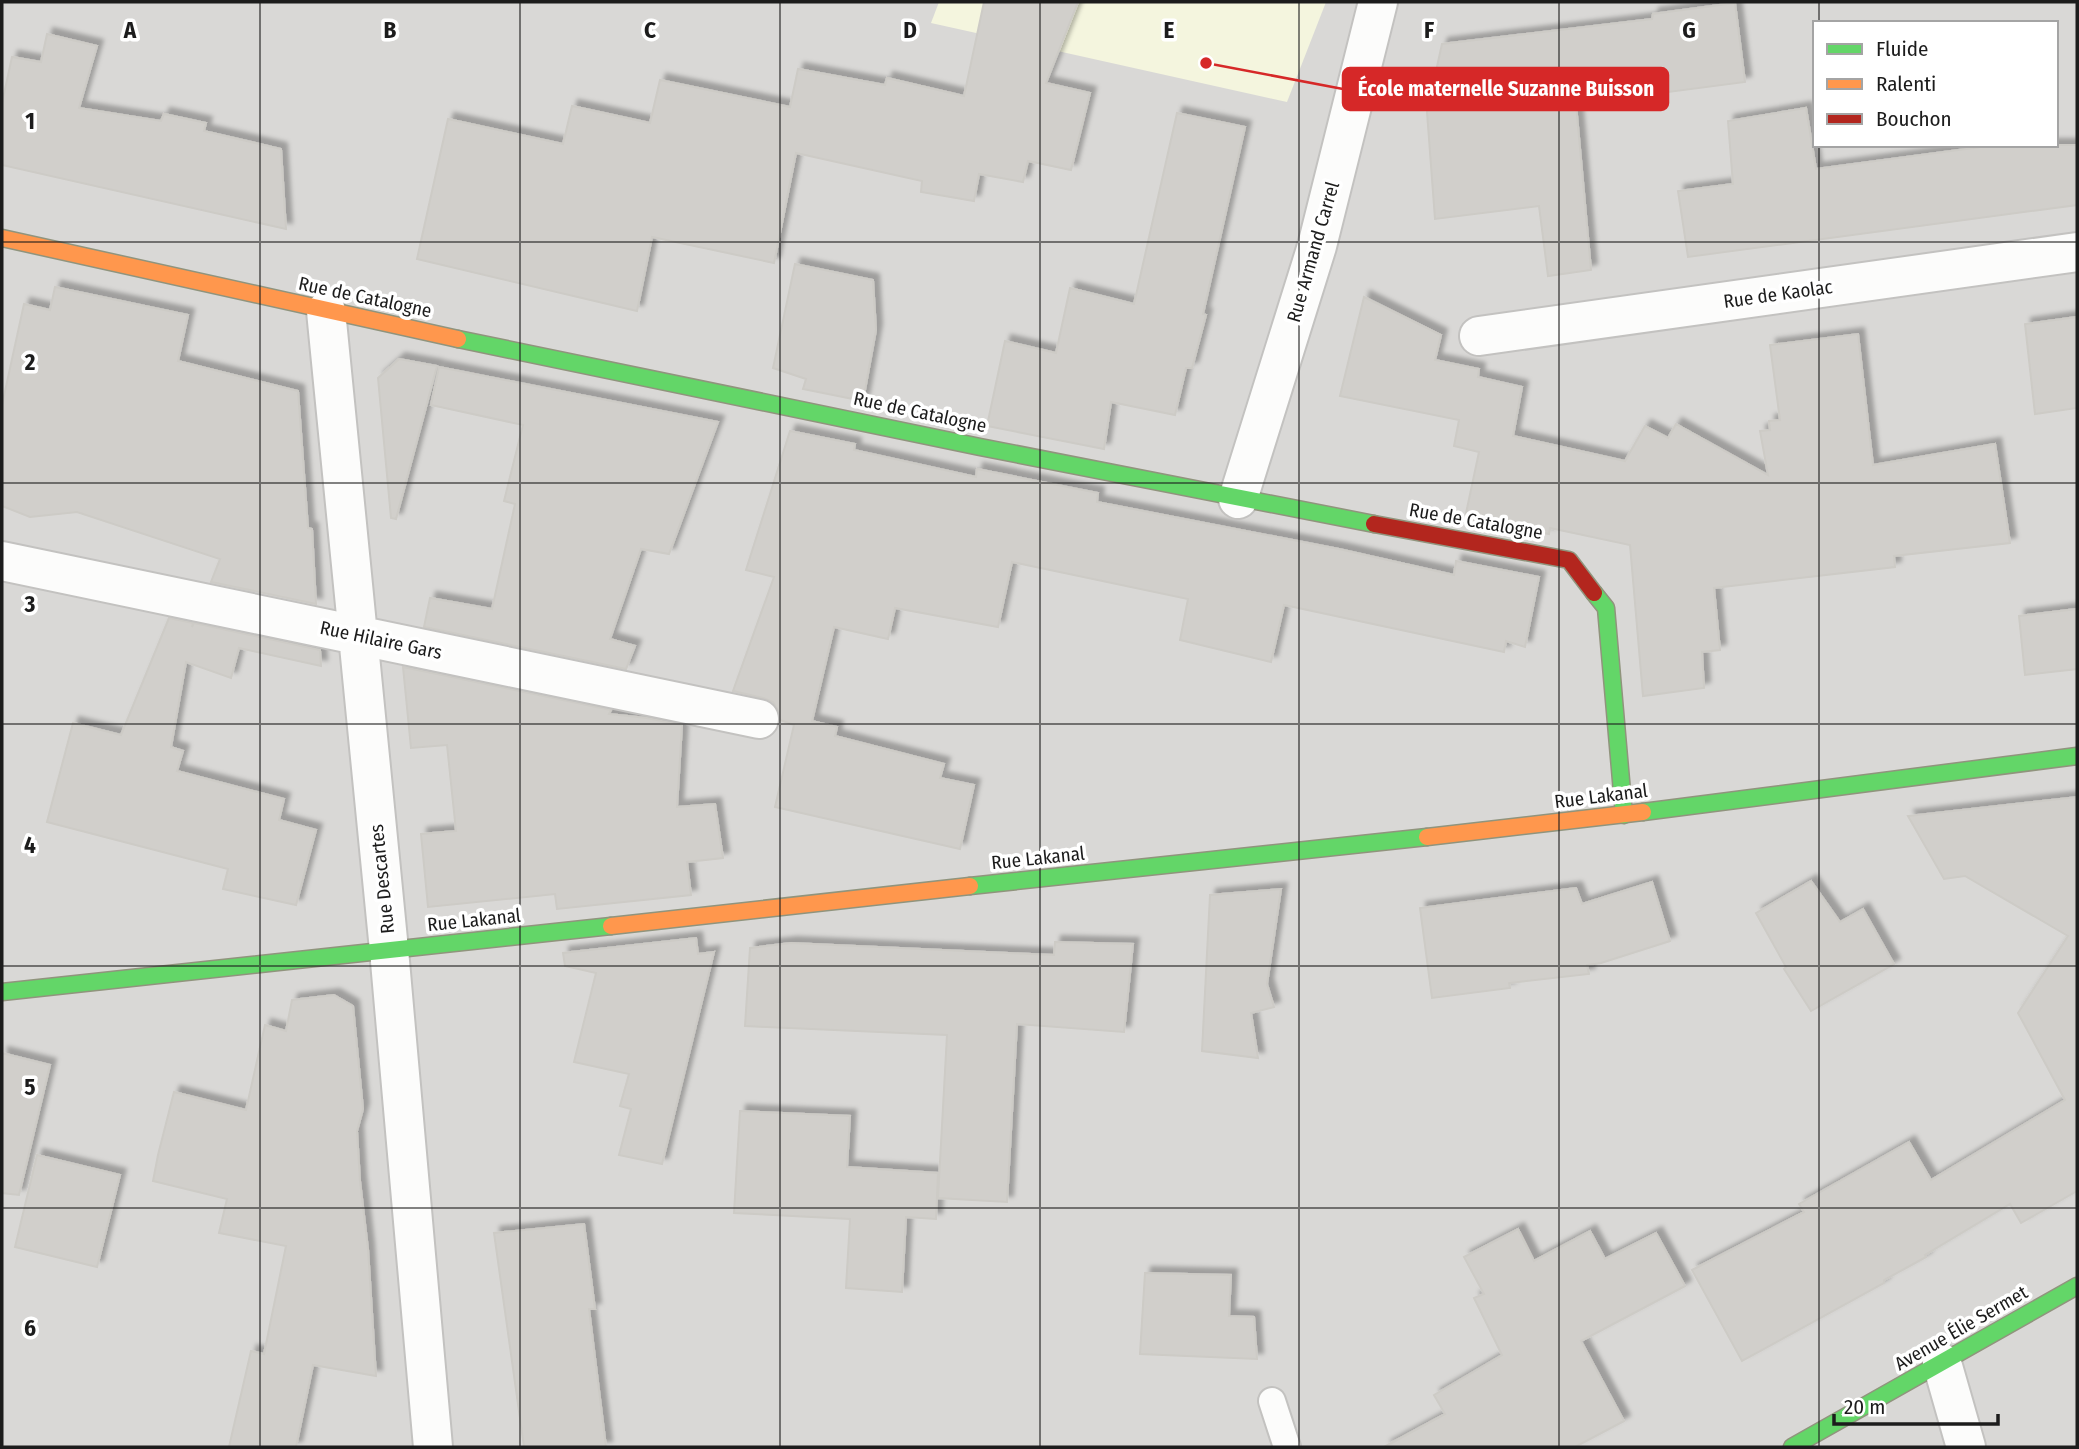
<svg xmlns="http://www.w3.org/2000/svg" width="2079" height="1449" font-family="'Fira Sans Condensed',sans-serif">
<style>
.residential{fill:#d9d8d6;fill-rule:evenodd}
.education{fill:#f4f5de}
.building{fill:#d1cfcb;stroke:#cdcbc6;stroke-width:2;filter:url(#shadow)}
.lines{fill:none;stroke-linecap:round;stroke-linejoin:round}
.lane-casing{stroke:#c3c2c0;stroke-width:30}
.street-casing{stroke:#c3c2c0;stroke-width:42}
.fast-casing{stroke:#90947d;stroke-width:19}
.slow-casing{stroke:#90947d;stroke-width:19}
.jam-casing{stroke:#90947d;stroke-width:19}
.lane{stroke:#fcfcfb;stroke-width:26}
.street{stroke:#fcfcfb;stroke-width:38}
.fast{stroke:#63d668;stroke-width:16}
.slow{stroke:#ff974d;stroke-width:16}
.jam{stroke:#b3261e;stroke-width:16}
.grid{fill:none;stroke:#1c1c1c;stroke-width:2;stroke-opacity:0.55}
.labels{text-anchor:middle;dominant-baseline:central;stroke-width:7;stroke-linejoin:round;paint-order:stroke}
.street-label{font-size:19px;fill:#1c1c1c;stroke:#fff}
.grid-label{font-size:23px;text-anchor:middle;font-weight:bold;fill:#1c1c1c;stroke:#fff;stroke-width:7;stroke-linejoin:round;paint-order:stroke}
.leader{fill:none;stroke:#d62828;stroke-width:2.5}
.callout-dot{fill:#d62828;stroke:#fff;stroke-width:2.5}
.callout{fill:#d62828;stroke:#d62828;stroke-width:2.5}
.callout-label{font-size:21px;text-anchor:middle;font-weight:bold;fill:#fff}
</style>
<defs>
<filter id="shadow"><feDropShadow dx="6" dy="-6" stdDeviation="2" flood-color="#0004"/></filter>
</defs>
<rect width="100%" height="100%" fill="#eae9e4"/>
<path class="residential" d="M2,2H2077V1447H2ZM1815,23H2056V145H1815Z"/>
<path class="education" d="M939,2H1326L1287,102L931,23Z"/>
<path class="building" d="M984,2H1078L1046,83L1090,93L1071,170L1028,161L1023,182L979,174L974,201L921,192L922,181L796,153L774,263L652,237L637,311L417,259L448,119L563,144L572,106L650,123L660,80L790,107L798,69L885,85L887,78L964,96Z
M1735,3L1745,82L1576,104L1591,270L1548,276L1539,206L1435,219L1427,112L1442,44L1652,19L1653,14Z
M47,34L97,46L79,108L161,121L164,114L206,123L204,131L281,149L286,229L2,165V103L12,57L41,62Z
M1806,108L1816,169L1996,145H2077V205L1688,257L1678,191L1733,184L1728,121Z
M1177,113L1245,127L1203,314L1206,315L1192,368H1186L1175,415L1111,402L1104,449L987,426L1005,341L1056,353L1070,288L1134,304Z
M795,264L873,280L876,330L863,401L803,389L806,379L773,368Z
M55,287L188,315L178,361L298,391L308,528L312,529L316,604L211,582L220,559L77,512L30,517L2,506V405L24,304L50,310Z
M1364,297L1441,335L1435,360L1479,369L1478,377L1522,387L1513,436L1625,461L1645,426L1668,438L1676,424L1768,475L1760,431L1770,430L1769,421L1780,420L1770,345L1858,334L1873,465L1995,444L2010,543L1894,556L1895,567L1714,588L1720,650L1702,652L1704,688L1643,696L1630,545L1550,528L1549,534L1465,518L1479,452L1454,446L1459,420L1340,396Z
M2077,317V408L2035,414L2025,324Z
M399,359L437,366L396,519L391,518L378,378Z
M439,367L718,422L669,554L641,549L610,639L635,646L626,669L424,627L430,598L492,609L515,504L504,501L523,425L431,405Z
M790,431L855,444L854,450L976,477L977,469L1098,493L1097,502L1339,549L1454,575L1456,561L1539,577L1525,647L1506,641L1504,652L1284,605L1271,662L1180,640L1188,599L1012,562L998,627L895,608L888,639L834,627L812,721L837,727L835,736L944,764L940,778L974,785L960,849L775,807L794,725L780,720L779,712L773,702L763,698L733,691L774,577L746,570Z
M2077,609V669L2025,675L2019,616Z
M169,618L193,623L192,627L194,623L320,650L321,666L239,648L231,678L186,662L171,747L183,751L177,771L284,799L279,820L316,830L296,905L223,889L228,869L47,822L73,723L121,735Z
M403,667L611,710L609,714L647,718L682,725L677,807L715,804L723,858L687,862L691,895L557,909L555,894L428,907L421,834L456,831L447,745L411,748Z
M2077,797V1191L2021,1223L2010,1204L1925,1255L1926,1257L1884,1280V1283L1742,1361L1692,1270L1804,1212L1799,1204L1909,1142L1931,1180L2065,1100L2018,1013L2068,936L1965,876L1944,879L1908,816Z
M1811,881L1840,922L1863,909L1894,964L1811,1011L1784,969L1786,967L1756,913Z
M1652,882L1670,941L1601,963L1587,965L1589,974L1509,983L1510,988L1432,998L1420,908L1576,888L1582,904Z
M1281,889L1267,984L1274,1007L1251,1013L1258,1058L1202,1051L1210,895Z
M696,938L698,954L714,952L662,1164L619,1155L631,1109L620,1106L629,1074L574,1062L596,973L565,966L563,953Z
M1055,942L1133,944L1124,1032L1017,1024L1007,1202L938,1198L947,1035L745,1026L750,948L791,943L1054,955Z
M334,995L353,1006L363,1109L357,1131L360,1181L368,1249L376,1376L313,1365L296,1447H229L251,1351L264,1354L286,1246L219,1233L227,1199L153,1181L158,1155L174,1092L246,1110L265,1025L286,1031L292,1000Z
M2,1053L50,1065L19,1195L2,1193Z
M740,1111L850,1116L847,1167L938,1173L936,1219L906,1217L902,1292L846,1288L850,1219L734,1213Z
M37,1155L120,1175L97,1267L15,1247Z
M584,1224L595,1309H589L606,1447H524L494,1233Z
M1518,1229L1534,1261L1590,1231L1605,1259L1656,1233L1685,1286L1581,1341L1624,1421L1575,1447H1384L1445,1414L1434,1395L1502,1355L1474,1298L1484,1294L1464,1257Z
M1145,1273L1231,1275L1229,1316L1254,1317L1257,1359L1140,1354Z"/>
<g class="lines">
<g class="lane-casing">
<path id="lane" d="M1272,1401L1287,1447"/>
</g>
<g class="street-casing">
<path id="street" d="M326,311L389,950L433,1447
M1479,336L2077,252
M1238,499L1317,246L1378,2
M2,561L759,719
M1942,1363L1966,1447"/>
</g>
<g class="fast-casing">
<path id="fast" d="M458,339L980,447L1374,524
M1594,593L1606,608L1624,815
M1643,812L2077,756
M970,886L1427,837
M2,992L611,926
M1792,1447L2077,1286"/>
</g>
<g class="slow-casing">
<path id="slow" d="M2,238L458,339
M1427,837L1643,812
M611,926L970,886"/>
</g>
<g class="jam-casing">
<path id="jam" d="M1374,524L1569,560L1594,593"/>
</g>
<use href="#lane" class="lane"/>
<use href="#street" class="street"/>
<use href="#fast" class="fast"/>
<use href="#slow" class="slow"/>
<use href="#jam" class="jam"/>
</g>
<path class="grid" d="M260,2V1447M520,2V1447M780,2V1447M1040,2V1447M1299,2V1447M1559,2V1447M1819,2V23M1819,145V1447M2,242H2077M2,483H2077M2,724H2077M2,966H2077M2,1208H2077"/>
<g class="labels">
<g class="street-label">
<text transform="translate(1313 252) rotate(-74)">Rue Armand Carrel</text>
<text transform="translate(1778 294) rotate(-8)">Rue de Kaolac</text>
<text transform="translate(365 297) rotate(12)">Rue de Catalogne</text>
<text transform="translate(920 412) rotate(12)">Rue de Catalogne</text>
<text transform="translate(1476 521) rotate(10)">Rue de Catalogne</text>
<text transform="translate(381 640) rotate(12)">Rue Hilaire Gars</text>
<text transform="translate(1601 796) rotate(-7)">Rue Lakanal</text>
<text transform="translate(1038 858) rotate(-6)">Rue Lakanal</text>
<text transform="translate(382 879) rotate(-96)">Rue Descartes</text>
<text transform="translate(474 920) rotate(-6)">Rue Lakanal</text>
<text transform="translate(1961 1328) rotate(-30)">Avenue Élie Sermet</text>
</g>
</g>
<g class="grid-label">
<text x="130" y="38">A</text>
<text x="390" y="38">B</text>
<text x="650" y="38">C</text>
<text x="910" y="38">D</text>
<text x="1169" y="38">E</text>
<text x="1429" y="38">F</text>
<text x="1689" y="38">G</text>
<text x="30" y="129">1</text>
<text x="30" y="370">2</text>
<text x="30" y="612">3</text>
<text x="30" y="853">4</text>
<text x="30" y="1095">5</text>
<text x="30" y="1336">6</text>
</g>
<path class="leader" d="M1206 63L1343 89"/>
<circle class="callout-dot" cx="1206" cy="63" r="7"/>
<rect class="callout" x="1343" y="68" width="325" height="42" rx="7"/>
<g class="callout-label">
<text x="1506" y="96">École maternelle Suzanne Buisson</text>
</g>
<rect width="2079" height="1449" fill="none" stroke="#1c1c1c" stroke-width="7"/>
<rect x="1813" y="21" width="245" height="126" fill="#ffffff" stroke="#a4a4a4" stroke-width="2"/>
<rect x="1827" y="44" width="35" height="10" fill="#63d668" stroke="#a4a4a4" stroke-width="2"/>
<text x="1876" y="56" font-size="21" fill="#1c1c1c">Fluide</text>
<rect x="1827" y="79" width="35" height="10" fill="#ff974d" stroke="#a4a4a4" stroke-width="2"/>
<text x="1876" y="91" font-size="21" fill="#1c1c1c">Ralenti</text>
<rect x="1827" y="114" width="35" height="10" fill="#b3261e" stroke="#a4a4a4" stroke-width="2"/>
<text x="1876" y="126" font-size="21" fill="#1c1c1c">Bouchon</text>
<path d="M1834 1414v10h164v-10" fill="none" stroke="#1c1c1c" stroke-width="3.5"/>
<text x="1844" y="1414" font-size="21" fill="#1c1c1c" stroke="#ffffff" stroke-width="5" paint-order="stroke">20 m</text>
</svg>
